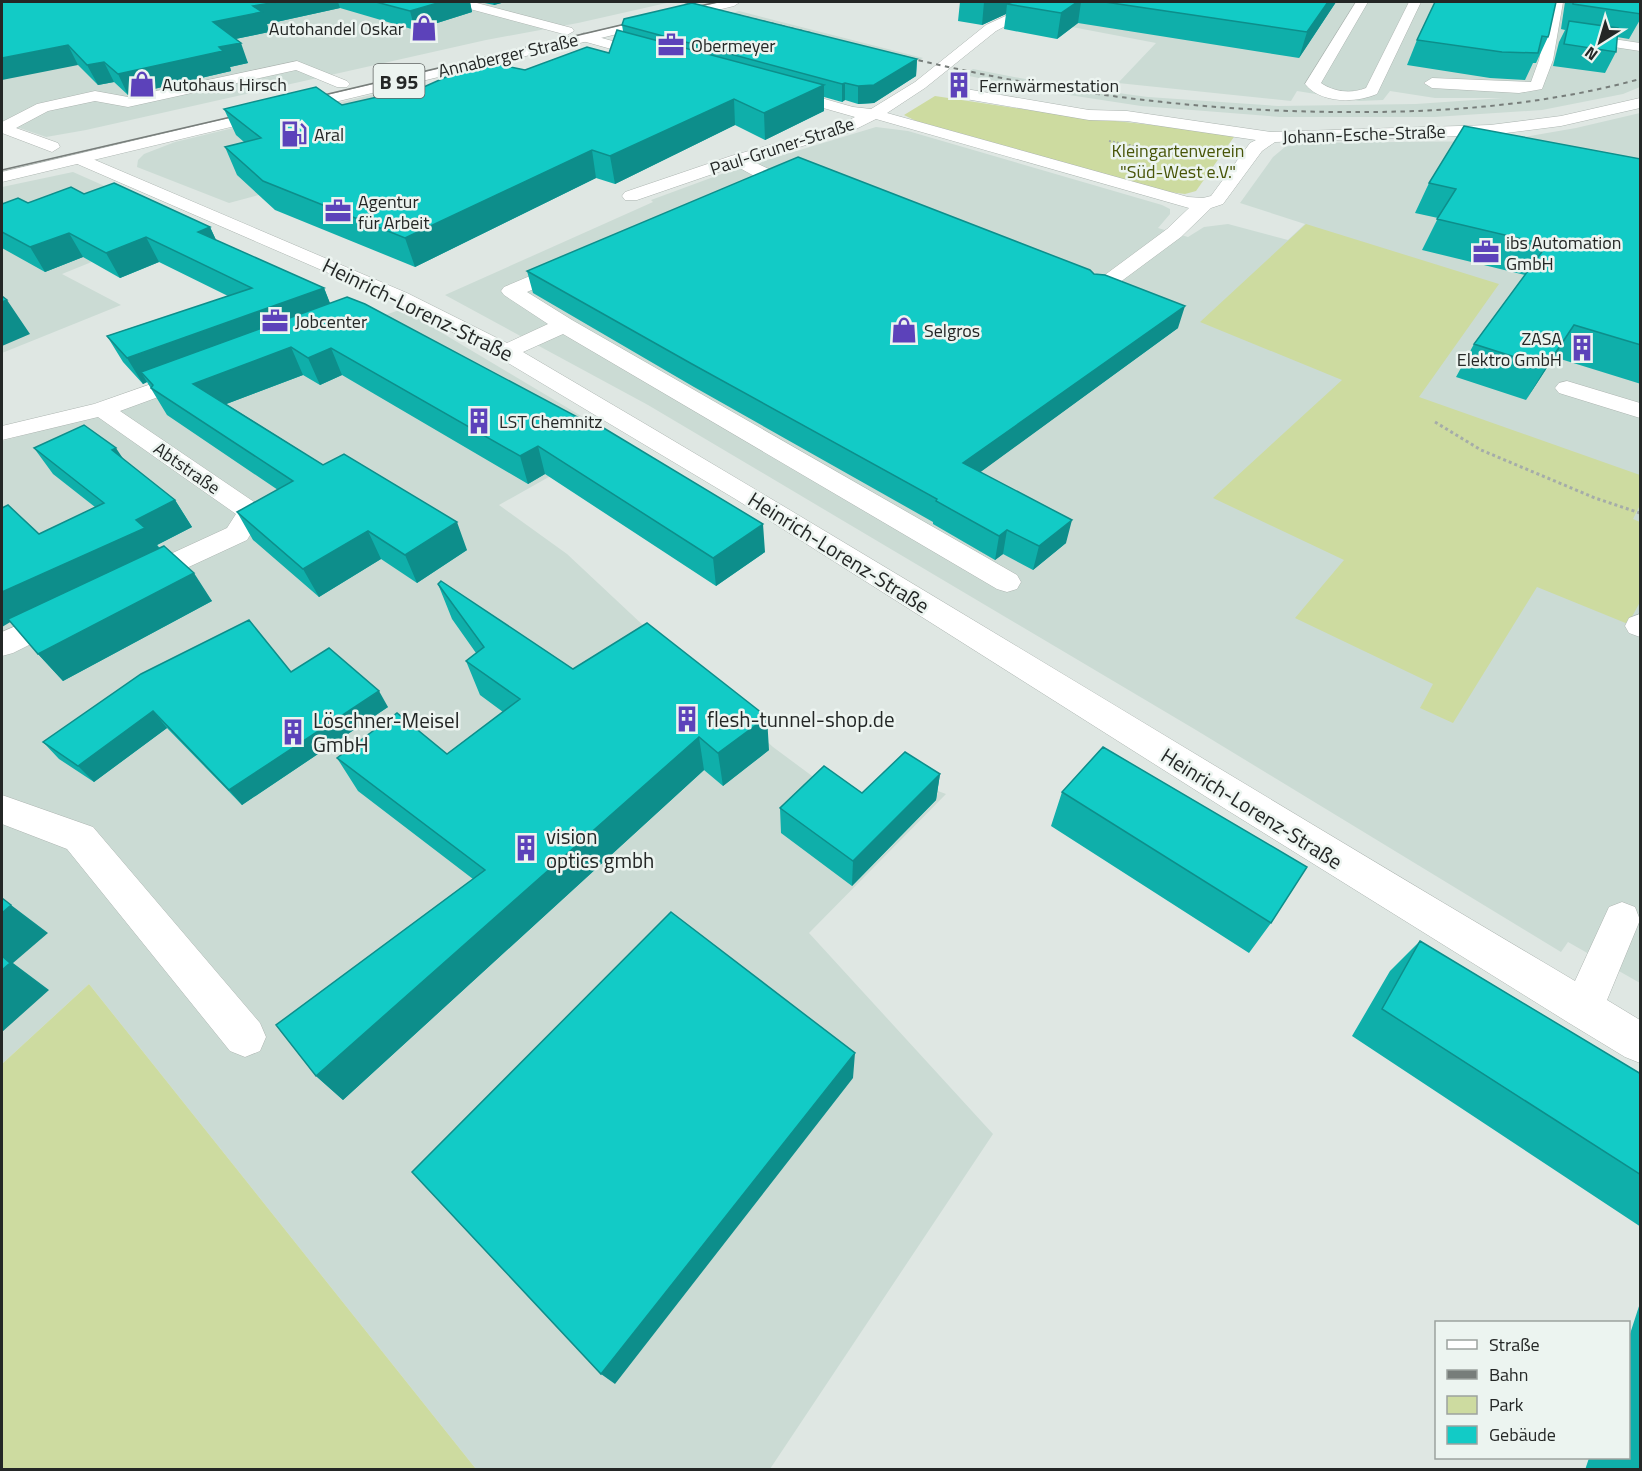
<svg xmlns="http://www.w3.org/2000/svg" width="1642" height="1471" font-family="'Titillium Web',sans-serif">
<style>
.built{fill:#cbdbd4}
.green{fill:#cddba0}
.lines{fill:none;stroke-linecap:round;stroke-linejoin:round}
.minor-casing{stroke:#adb5b1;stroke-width:1}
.major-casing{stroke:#adb5b1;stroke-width:1}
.path-far1{stroke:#a5aca9;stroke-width:2;stroke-dasharray:2 2;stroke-linecap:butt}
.path{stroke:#a5aca9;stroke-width:3;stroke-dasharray:3 3;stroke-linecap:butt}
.minor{fill:#fff;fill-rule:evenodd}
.major{fill:#fff;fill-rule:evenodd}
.tram{stroke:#777d7a;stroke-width:1.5}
.rail{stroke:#777d7a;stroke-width:2;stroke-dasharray:4.5 4.5;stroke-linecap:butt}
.wall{fill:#0fafaa}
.shaded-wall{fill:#0d8e8b}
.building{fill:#12cbc6;stroke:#0d8e8b;stroke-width:1.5}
.labels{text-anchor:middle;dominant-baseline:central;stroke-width:5;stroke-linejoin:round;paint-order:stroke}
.far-poi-label{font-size:18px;fill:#242726;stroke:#ecf4f0;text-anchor:start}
.far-street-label{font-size:18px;fill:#242726;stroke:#ecf4f0}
.far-park-label{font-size:18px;fill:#485508;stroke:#ecf4f0}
.shield{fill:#ecf4f0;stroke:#606463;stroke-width:1.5}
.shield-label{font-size:20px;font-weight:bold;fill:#242726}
.street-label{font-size:21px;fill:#242726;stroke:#ecf4f0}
.poi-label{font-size:21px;fill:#242726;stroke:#ecf4f0;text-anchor:start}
</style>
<rect width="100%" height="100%" fill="#dfe7e3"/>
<path class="built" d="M2,2H671L578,23L486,40L86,130L46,137L2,122Z
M1078,2H1640V87L1623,94L1542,110L1434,117H1280L1141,106L1043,91L964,75L973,69L1051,84L1148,97L1278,106L1416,104L1503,98H1435L1390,91L1383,100L1359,101L1297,91L1291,101L1118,83L1156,43L1051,23Z
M739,11L923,58L915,62L729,14Z
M421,83L535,121L229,203L137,167L138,160L144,154L175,142Z
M1640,113V983L1568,942L1561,952L1196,730L648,405L445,295L653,202L651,200L727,172L876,127L908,131L1162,205L1170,209V214L1158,228L1188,237L1204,227L1228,224L1288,240L1305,224L1240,203L1273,157L1285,147L1298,143L1500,141L1576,128Z
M73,172L188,223L62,274L121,305L2,353V187Z
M402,309L618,438L499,505L567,554L773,747L862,813L900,777L946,794L809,933L993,1134L770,1469H476L89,984L2,1064V441L121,409Z"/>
<path class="green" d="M935,96L1069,116L1236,134L1196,191L1185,194L1169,192L916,121L904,115Z
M1306,224L1499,284L1419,397L1640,475V505L1633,519L1640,522V602L1628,624L1537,587L1453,723L1420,708L1433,684L1295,618L1344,560L1213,498L1342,380L1200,322Z
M89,984L476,1469H2V1064Z"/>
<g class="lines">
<g class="minor-casing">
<path id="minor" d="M454,2H473L572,28L574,31L567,35L455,5Z
M1036,2H1051L996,31L925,88L887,113L1188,197L1203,198L1211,196L1250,143L1256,140L1127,121L1089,120L960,98L952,93L960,88L1089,110L1127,111L1271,132L1490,125L1561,116L1640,98V108L1561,126L1490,135L1275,142L1262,151L1223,204L1211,208L1181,237L1104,294L1097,296L1090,294L1087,290L1090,286L1167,229L1189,208L876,119L850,132L752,161L773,171L779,179L776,183L745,197H733L730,193L733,189L758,178L736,166L637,200H625L622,196L625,192L731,156L838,126L855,117L774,94L771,91L774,88L779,86L853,107L871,109L915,82L986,25Z
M1356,2H1368L1321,83C1334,92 1351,94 1366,88L1409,2H1421L1377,94C1356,103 1321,104 1305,84Z
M1551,2H1563L1553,60L1542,89L1519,93L1432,88L1424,83L1432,78L1531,82L1539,60Z
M584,33L659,54L661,57L654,61L579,40L577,37Z
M1573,33L1640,43V51L1568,40L1566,37Z
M297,61L347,81L350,84L347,87H337L296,70L128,107L95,101L48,111L16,128L58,143L60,147L52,152L2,133V122L37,104L95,91L128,97Z
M81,154L407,293L507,343L548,324L504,295L501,291L504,287L563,262H577L580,266L577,270L527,292L572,320L1017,575L1021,582L1017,589L1007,592L997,589L563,334L523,352C875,558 1223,773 1575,981L1609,907L1622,902L1635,907L1640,920L1607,1000L1640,1020V1063L1625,1057L1569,1023L1227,810L737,500L483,348L393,301L75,163L72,159L75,155Z
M194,369L202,371L206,376L202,381L120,411L260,506L264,512L247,540L139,590L129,587L125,580L129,573L227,528L236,514L98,417L2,440V426L94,404Z
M1567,381L1640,403V418L1559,393L1555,388L1559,383Z
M62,606L73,609L77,616L73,623L13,653L2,656V632Z
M1640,614V637L1629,633L1625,626L1629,618Z
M2,795L93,827L260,1023L266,1037L260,1051L245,1057L230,1051L67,849L2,824Z"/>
</g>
<g class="major-casing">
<path id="major" d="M720,2H740L734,6L2,182V172Z"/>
</g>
<path class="path-far1" d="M1109,141L1184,156"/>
<path class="path" d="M1435,422L1481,450L1595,498L1640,513"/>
<use href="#minor" class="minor"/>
<use href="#major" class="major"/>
<path class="tram" d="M685,9L718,2
M311,98L638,21
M2,170L244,114"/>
<path class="rail" d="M684,2L811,33
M901,56C1045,91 1190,111 1338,112C1440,113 1541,106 1640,79"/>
</g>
<path class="wall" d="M2,2H470L472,12L415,30L340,8L267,24L269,32L235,39L248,63L230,67L231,71L128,95L114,82L98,85L78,65Z
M480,2H505L494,5Z
M960,2H1336L1299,58L1078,23L1057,39L1004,29L1006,14L982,25L958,21Z
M1435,2L1548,37L1536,63H1533L1525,80L1490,78L1407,65L1417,40Z
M1565,2H1641V18L1629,39L1617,37L1616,52L1605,73L1553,66L1559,42L1565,30L1561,29Z
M622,25L917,59L916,76L874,103L858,104L845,100L842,102L824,97V111L765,140L735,125L615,184L596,178L415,267L275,210L237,175L225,147L244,142L236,135L224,109L342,105L609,53L623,31Z
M1641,159V384L1554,357L1526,400L1456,377L1474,344L1525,275L1422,250L1438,218L1415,213L1429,183Z
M84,194L210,227L216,240L324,288L330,304L765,552L716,586L545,474L528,484L342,375L320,385L303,375L226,404L323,465L467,550L417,583L381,559L319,597L253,540L237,512L278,490L167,415L147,382L143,384L123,362L107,336L228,296L159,262L120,278L83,257L45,272L2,248V204L28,203Z
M527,271L1094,274L1178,328L980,472L1066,543L1033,570L1003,554L995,560L933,524V522L694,387L533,293Z
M34,448L124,460L175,500L192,527L157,545L212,601L63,681L38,654L95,507L53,474Z
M438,584L573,669L769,750L723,786L704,770L343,1100L316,1076L473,879L358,791L337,758L447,754L503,712L480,695L466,661L476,653L452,619Z
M291,672L388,707L242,805L167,728L94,782L59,759L43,742Z
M940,774L936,800L852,886L781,833L780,808L862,793Z
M1062,792L1271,923L1249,953L1051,826Z
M1420,941L1641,1074V1227L1352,1036L1390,971Z
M1641,1300V1470H1585L1589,1458H1629V1337Z"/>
<path class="shaded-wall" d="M277,2H338L340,8L267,24L269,32L221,42L213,22L253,6Z
M441,2H470L472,12L415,30L410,11Z
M493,2H505L494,5Z
M984,2H1032L1007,4L1006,14L982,25Z
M1077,2H1081L1078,23L1057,39L1061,13Z
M1328,2H1336L1299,58L1307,32Z
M241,43L248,63L230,67L231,71L128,95L118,74L219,47Z
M68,45L78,65L2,80V58Z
M917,59L916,76L874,103L858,104V86Z
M104,62L114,82L98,85L87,65Z
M845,83V100L842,102V84Z
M824,85V111L765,140L764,113Z
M734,99L735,125L615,184L610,156Z
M592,150L596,178L415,267L405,238Z
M210,227L221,251L198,232Z
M69,233L83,257L45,272L30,247Z
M146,237L159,262L120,278L106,253Z
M324,288L334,313L141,372L147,382L143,384L127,358Z
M7,300L30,334L2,346V302Z
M1185,306L1178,328L960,487L963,463Z
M1574,325L1554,357L1526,400L1546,367Z
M291,347L303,375L208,411L193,384Z
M331,348L342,375L320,385L308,358Z
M538,446L545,474L528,484L520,456Z
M116,448L134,475L112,450Z
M175,500L192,527L157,545L163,555L12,621L2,627V592L136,520Z
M1072,520L1066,543L1033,570L1039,546Z
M457,522L467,550L417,583L405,555Z
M763,524L765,552L716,586L713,558Z
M1007,530L1003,554L995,560L999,536Z
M368,531L381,559L319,597L303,569Z
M194,573L212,601L63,681L38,654Z
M379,691L388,707L242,805L229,790Z
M153,711L167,728L94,782L78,766Z
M767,717L769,750L723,786L718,753Z
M699,737L704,770L343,1100L316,1076Z
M940,774L936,800L852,886L853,861Z
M11,905L48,933L13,963L49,990L2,1032V913Z
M855,1053L853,1078L615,1384L601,1374Z"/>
<path class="building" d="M2,2H277L253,6L262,12L213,22L241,43L219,47L223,51L118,74L104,62L87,65L68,45L2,58Z
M376,2H441L410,11Z
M1013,2H1077L1061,13L1007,4Z
M1105,2H1328L1307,32Z
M1435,2H1556L1549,34L1548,37L1542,36L1538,53L1502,52L1417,40Z
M1573,2H1641V14L1573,4Z
M692,3L917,59L874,85L858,86L845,83L842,84L622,25L624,19Z
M1569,21L1618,28L1616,52L1564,44Z
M617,30L824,85L764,113L734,99L610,156L592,150L405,238L263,181L225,147L261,138L224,109L316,87L342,105L426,86L482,61L525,70L587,47L609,53Z
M1464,126L1641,159V345L1574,325L1546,367L1474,344L1547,245L1437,219L1456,189L1429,183Z
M798,157L1090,270L1094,274L1105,275L1185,306L963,463L1072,520L1039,546L1007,530L999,536L936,501L937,499L692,364L527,271Z
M114,183L210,227L198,232L324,288L127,358L107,336L252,288L146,237L106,253L69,233L30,247L2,232V204L18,198L28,203L71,187L84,194Z
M2,296L7,300L2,302Z
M347,297L365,304L594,426L597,424L763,524L713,558L538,446L520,456L331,348L308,358L291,347L193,384L323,465L344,454L457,522L405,555L368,531L303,569L237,512L293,481L151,388L153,385L141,372Z
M84,425L116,448L112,450L175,500L136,520L145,528L2,592V508L8,505L39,534L104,503L34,448Z
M164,546L194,573L38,654L8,619Z
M441,581L573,669L647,623L767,717L718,753L699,737L316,1076L276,1025L485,870L337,758L397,713L447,754L520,699L466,661L484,647L438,584Z
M249,620L291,672L329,648L379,691L229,790L153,711L78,766L43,742L141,674Z
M1103,747L1307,867L1271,923L1062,792Z
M905,752L940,774L853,861L780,808L824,766L862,793Z
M2,898L11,905L2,913Z
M671,912L855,1053L601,1374L412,1172Z
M1420,941L1641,1074V1175L1382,1009Z
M2,956L10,963L2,970Z"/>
<defs>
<g id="shop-bare" transform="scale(2.07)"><path d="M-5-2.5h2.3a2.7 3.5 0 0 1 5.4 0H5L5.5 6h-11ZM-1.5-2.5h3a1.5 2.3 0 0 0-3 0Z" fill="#5c42ba" stroke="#ecf4f0" stroke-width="2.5" paint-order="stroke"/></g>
<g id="office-bare" transform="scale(2.07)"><path d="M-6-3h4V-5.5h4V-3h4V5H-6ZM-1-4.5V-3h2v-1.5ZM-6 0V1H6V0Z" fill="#5c42ba" stroke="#ecf4f0" stroke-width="2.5" paint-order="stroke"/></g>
<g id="building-bare" transform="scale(2.07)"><path d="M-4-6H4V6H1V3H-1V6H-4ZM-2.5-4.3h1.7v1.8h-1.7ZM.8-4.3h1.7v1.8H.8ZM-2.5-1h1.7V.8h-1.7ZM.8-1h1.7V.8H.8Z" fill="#5c42ba" stroke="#ecf4f0" stroke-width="2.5" paint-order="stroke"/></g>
<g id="fuel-bare" transform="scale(2.07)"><path d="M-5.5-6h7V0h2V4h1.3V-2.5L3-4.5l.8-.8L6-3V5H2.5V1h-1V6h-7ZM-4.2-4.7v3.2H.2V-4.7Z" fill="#5c42ba" stroke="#ecf4f0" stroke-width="2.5" paint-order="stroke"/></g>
</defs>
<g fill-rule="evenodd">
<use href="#shop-bare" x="424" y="28"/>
<use href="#office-bare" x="671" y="45"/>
<use href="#shop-bare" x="142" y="84"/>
<use href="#building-bare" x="959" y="85"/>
<use href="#fuel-bare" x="294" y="134"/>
<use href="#office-bare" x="338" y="211"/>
<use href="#office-bare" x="1486" y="252"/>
<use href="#office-bare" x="275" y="321"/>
<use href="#shop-bare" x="904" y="330"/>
<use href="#building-bare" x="1582" y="348"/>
<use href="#building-bare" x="479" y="421"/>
<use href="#building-bare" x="687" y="719"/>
<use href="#building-bare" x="293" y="732"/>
<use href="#building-bare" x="526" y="848"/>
</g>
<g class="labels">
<g class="far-poi-label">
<text x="404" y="28" text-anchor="end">Autohandel Oskar</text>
<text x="691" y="45">Obermeyer</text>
<text x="162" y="84">Autohaus Hirsch</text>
<text x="979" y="85">Fernwärmestation</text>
<text x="314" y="134">Aral</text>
<text x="358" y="201">Agentur<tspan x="358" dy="21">für Arbeit</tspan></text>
<text x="1506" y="242">ibs Automation<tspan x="1506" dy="21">GmbH</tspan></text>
<text x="295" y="321">Jobcenter</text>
<text x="924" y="330">Selgros</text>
<text x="1562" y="338" text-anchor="end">ZASA<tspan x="1562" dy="21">Elektro GmbH</tspan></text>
<text x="499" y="421">LST Chemnitz</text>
</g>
<g class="far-street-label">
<text transform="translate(508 55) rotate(-13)">Annaberger Straße</text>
<text transform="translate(1364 134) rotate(-2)">Johann-Esche-Straße</text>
<text transform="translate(782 146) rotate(-18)">Paul-Gruner-Straße</text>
<text transform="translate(187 468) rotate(35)">Abtstraße</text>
</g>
<g class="far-park-label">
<text x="1178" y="150">Kleingartenverein<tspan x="1178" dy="21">"Süd-West e.V."</tspan></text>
</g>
<rect class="shield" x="373.5" y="64" width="51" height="34" rx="4.5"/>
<g class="shield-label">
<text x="399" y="81">B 95</text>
</g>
<g class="street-label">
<text transform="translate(418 309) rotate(26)">Heinrich-Lorenz-Straße</text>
<text transform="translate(839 552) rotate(32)">Heinrich-Lorenz-Straße</text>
<text transform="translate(1252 808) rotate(32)">Heinrich-Lorenz-Straße</text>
</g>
<g class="poi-label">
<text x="707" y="719">flesh-tunnel-shop.de</text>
<text x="313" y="720">Löschner-Meisel<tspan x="313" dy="24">GmbH</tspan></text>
<text x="546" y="836">vision<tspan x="546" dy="24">optics gmbh</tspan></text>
</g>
</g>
<rect width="1642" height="1471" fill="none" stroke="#242726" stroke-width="6"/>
<rect x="1435" y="1321" width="195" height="138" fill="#ecf4f0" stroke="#9ca29f" stroke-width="1.5"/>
<rect x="1447" y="1340" width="30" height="9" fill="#ffffff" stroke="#9ca29f" stroke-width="1.5"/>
<text x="1489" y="1351" font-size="18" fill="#242726">Straße</text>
<rect x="1447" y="1370" width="30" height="9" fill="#777d7a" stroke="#9ca29f" stroke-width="1.5"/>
<text x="1489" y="1381" font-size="18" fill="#242726">Bahn</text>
<rect x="1447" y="1396" width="30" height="18" fill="#cddba0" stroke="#9ca29f" stroke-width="1.5"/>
<text x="1489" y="1411" font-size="18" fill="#242726">Park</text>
<rect x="1447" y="1426" width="30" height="18" fill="#12cbc6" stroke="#9ca29f" stroke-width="1.5"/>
<text x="1489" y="1441" font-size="18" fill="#242726">Gebäude</text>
<g transform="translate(1600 42) rotate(217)" stroke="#ecf4f0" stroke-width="4.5" paint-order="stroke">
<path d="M0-4.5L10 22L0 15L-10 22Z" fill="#242726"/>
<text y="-9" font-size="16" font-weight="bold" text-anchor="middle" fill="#242726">N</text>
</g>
</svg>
